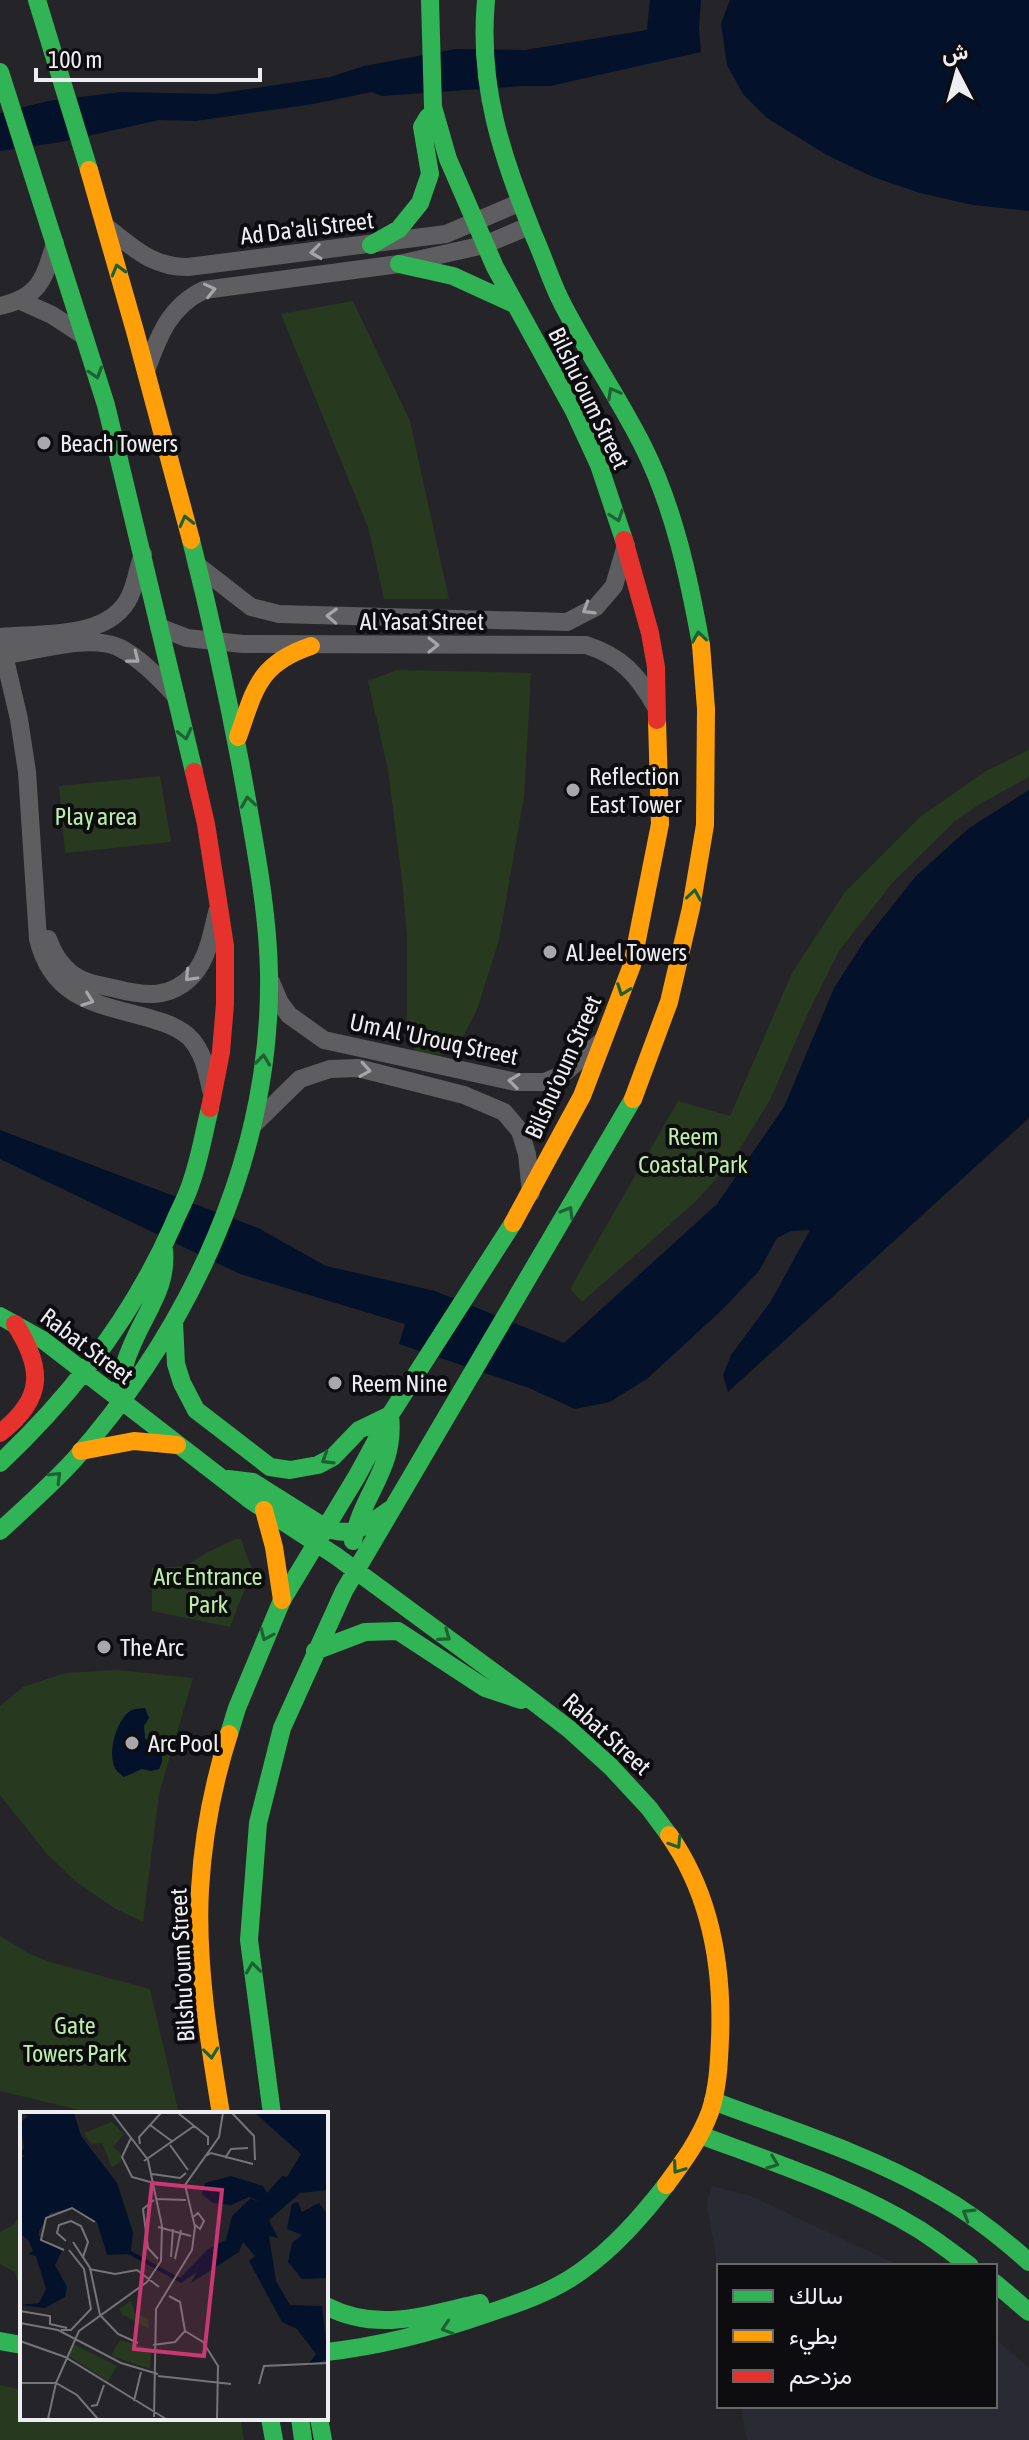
<svg xmlns="http://www.w3.org/2000/svg" width="1029" height="2440" font-family="'Asap Condensed',Vazirmatn,sans-serif">
<style>
.built{fill:#2a2a35}
.green{fill:#27391f}
.water{fill:#03112a}
.lines{fill:none;stroke-linecap:round;stroke-linejoin:round}
.street{stroke:#5e5e60;stroke-width:18}
.fast{stroke:#30b455;stroke-width:18}
.slow{stroke:#ff9f0a;stroke-width:18}
.jam{stroke:#e5322d;stroke-width:18}
.oneway{stroke:#a6a6a9}
.oneway2{stroke:#1e6032}
.poi-dot{fill:#a8a8ac;stroke:#0d0d10;stroke-width:3}
.labels{text-anchor:middle;dominant-baseline:central;stroke-width:8;stroke-linejoin:round;paint-order:stroke}
.street-label{font-size:24px;fill:#eeeef2;stroke:#0d0d10}
.poi-label{font-size:24px;fill:#eeeef2;stroke:#0d0d10;text-anchor:start}
.park-label{font-size:24px;fill:#bceea7;stroke:#0d0d10}
.inset-road{fill:none;stroke:#757579;stroke-width:2}
.view{fill:#c93872;fill-opacity:0.15;stroke:#c93872;stroke-width:4}
.inset-edge{fill:none;stroke:#eeeef2;stroke-width:4}
</style>
<rect width="100%" height="100%" fill="#252529"/>
<path class="built" d="M712,2186L751,2196L900,2266H719V2276L707,2204Z
M995,2339L1029,2368V2440H747L741,2406H995Z"/>
<path class="green" d="M353,301L410,421L449,599H384L368,527L281,314Z
M397,670L531,673L524,797L499,940L477,1010L457,1048L443,1055L416,1053L407,1032V936L402,880L388,770L368,681Z
M1029,750V777L980,804L955,821L892,883L839,951L808,1013L770,1100L731,1163L694,1203L582,1302L570,1289L678,1101L730,1116L792,973L845,892L920,817L986,771Z
M160,776L171,842L65,853L59,786Z
M235,1539H241L252,1570L230,1627L152,1611V1568L186,1566L206,1553Z
M118,1670L193,1678L159,1794L143,1922L114,1908L75,1881L47,1854L0,1795V1706L23,1687L65,1673Z
M0,1936L28,1953L50,1962L150,1989L179,2114H96L0,2091Z
M22,2213V2286L19,2285L15,2272L0,2264V2232L13,2225Z
M0,2385L22,2390V2418H240L244,2440H0Z"/>
<path class="water" d="M650,0H701L699,28L701,52L550,86H523L382,96L372,92L313,104L196,121L159,120L61,142L0,151V113L48,101L121,92L215,94L330,77L364,66L456,49L525,50L647,30Z
M730,0H1029V211L973,205L920,193L873,177L827,155L767,118L743,94L727,65L721,23Z
M1029,790V1118L728,1392L723,1375L731,1355L771,1301L810,1230L791,1231L777,1238L759,1271L723,1309L648,1378L610,1402L575,1409L529,1388L399,1344L405,1324L240,1274L0,1159V1130L258,1228L326,1266L435,1291L564,1343L717,1204L784,1107L834,988L865,940L916,876L969,828Z
M145,1708L149,1718L144,1726L145,1738L162,1753V1762L159,1769L151,1771L142,1769L124,1777C120,1774 116,1771 115,1768C107,1753 117,1717 132,1710C136,1708 141,1709 145,1708Z"/>
<g class="lines">
<path class="street" d="M105,226C133,247 151,267 188,267L446,234L521,202
M21,301L52,315L84,336
M0,306C40,297 44,279 55,243
M147,368C159,335 170,306 204,290L399,264L484,245L529,226
M197,565L251,607L279,614L567,622L596,607L614,586L626,545
M161,628L187,638L243,644L586,645C621,656 638,675 656,707
M0,637C41,633 110,640 130,596C136,583 138,567 143,554
M0,638L19,719L27,772L38,939C53,1001 100,1004 152,1019C166,1023 181,1028 191,1039C204,1054 207,1072 211,1090
M5,655C38,651 87,634 118,647C139,657 160,679 176,696
M48,939C53,953 60,965 72,974C84,983 99,985 113,988C143,996 170,1000 193,975C208,958 212,933 217,912
M271,982L280,1003L289,1015L324,1040L516,1082H545L563,1074L603,1040
M252,1126L300,1079L330,1069L358,1068L464,1095L504,1112L520,1131L527,1154L531,1193"/>
<path class="fast" d="M37,0L89,170
M430,0L433,107L448,159L495,267L574,411L599,465L624,540
M486,0C478,89 502,155 534,236C544,258 551,282 562,303C587,352 619,398 643,446C674,508 689,578 701,645
M0,72L106,405L194,772
M371,245L399,229L420,203L430,174L422,127L428,117
M399,264L453,276L514,304
M0,1316L43,1340L250,1500L336,1556L522,1693L569,1729L611,1767L649,1808L669,1835
M174,1322L176,1364L182,1383L196,1410L270,1467L290,1470L318,1465L333,1457L359,1430L390,1415
M120,1399C121,1382 123,1365 130,1350C143,1315 168,1289 164,1250
M0,1463C72,1395 133,1316 173,1225C179,1210 188,1195 192,1180C200,1157 204,1132 210,1108
M228,1479L253,1482L326,1528C353,1539 369,1524 391,1509
M0,1531C25,1508 51,1485 74,1460C192,1326 272,1154 269,973C268,920 259,868 250,817C234,724 214,631 191,540
M353,1541C363,1491 396,1469 390,1415
M315,1651L365,1632L398,1631L485,1688L521,1700
M229,1734L237,1708L282,1600L357,1476L390,1415L513,1223
M713,2101C787,2129 866,2153 935,2193C969,2212 1000,2236 1029,2262
M272,2114L249,1940L258,1823L282,1728L344,1591L633,1099
M700,2135C775,2163 852,2188 920,2230C937,2241 954,2254 970,2266
M995,2283L1029,2312
M326,2306C378,2333 426,2315 480,2303
M0,2341L22,2345
M326,2352C381,2346 434,2332 486,2314C519,2303 552,2292 580,2272C614,2248 641,2217 666,2185
M270,2418L274,2440
M300,2418L303,2440
M319,2418L323,2440"/>
<path class="slow" d="M89,170L135,331L191,540
M238,737C255,689 258,664 311,646
M633,1099L669,1002L691,908L705,825L706,709L701,645
M513,1223L582,1096L632,965L660,824L657,720
M81,1451L134,1441L177,1445
M264,1510L274,1547L282,1600
M221,2114C209,2042 196,1962 200,1889C203,1837 213,1784 229,1734
M666,2185C683,2162 700,2139 710,2112C718,2088 719,2063 720,2039C723,1967 711,1895 669,1835"/>
<path class="jam" d="M624,540L650,633L656,667L657,720
M194,772L206,824L225,946V1004L221,1052L210,1108
M0,1433C44,1399 44,1369 15,1324"/>
</g>
<defs><path id="oneway-chevron" d="M-2-3.5L2.5 0L-2 3.5" fill="none" stroke-width="1.6" stroke-linecap="round" stroke-linejoin="round" transform="scale(2)"/></defs>
<g class="oneway">
<use href="#oneway-chevron" transform="translate(316 252) rotate(173)"/>
<use href="#oneway-chevron" transform="translate(210 290) rotate(-13)"/>
<use href="#oneway-chevron" transform="translate(588 609) rotate(148)"/>
<use href="#oneway-chevron" transform="translate(332 616) rotate(-178)"/>
<use href="#oneway-chevron" transform="translate(433 645)"/>
<use href="#oneway-chevron" transform="translate(134 658) rotate(38)"/>
<use href="#oneway-chevron" transform="translate(190 976) rotate(134)"/>
<use href="#oneway-chevron" transform="translate(88 1000) rotate(20)"/>
<use href="#oneway-chevron" transform="translate(365 1070) rotate(9)"/>
<use href="#oneway-chevron" transform="translate(514 1081) rotate(-173)"/>
</g>
<g class="oneway2">
<use href="#oneway-chevron" transform="translate(118 270) rotate(-106)"/>
<use href="#oneway-chevron" transform="translate(96 373) rotate(73)"/>
<use href="#oneway-chevron" transform="translate(613 393) rotate(-119)"/>
<use href="#oneway-chevron" transform="translate(617 516) rotate(71)"/>
<use href="#oneway-chevron" transform="translate(186 521) rotate(-104)"/>
<use href="#oneway-chevron" transform="translate(699 637) rotate(-99)"/>
<use href="#oneway-chevron" transform="translate(185 734) rotate(77)"/>
<use href="#oneway-chevron" transform="translate(248 802) rotate(-99)"/>
<use href="#oneway-chevron" transform="translate(694 895) rotate(-81)"/>
<use href="#oneway-chevron" transform="translate(623 990) rotate(110)"/>
<use href="#oneway-chevron" transform="translate(263 1060) rotate(-83)"/>
<use href="#oneway-chevron" transform="translate(568 1212) rotate(-60)"/>
<use href="#oneway-chevron" transform="translate(327 1459) rotate(148)"/>
<use href="#oneway-chevron" transform="translate(56 1477) rotate(-45)"/>
<use href="#oneway-chevron" transform="translate(266 1635) rotate(114)"/>
<use href="#oneway-chevron" transform="translate(445 1636) rotate(36)"/>
<use href="#oneway-chevron" transform="translate(676 1843) rotate(58)"/>
<use href="#oneway-chevron" transform="translate(253 1968) rotate(-97)"/>
<use href="#oneway-chevron" transform="translate(211 2053) rotate(83)"/>
<use href="#oneway-chevron" transform="translate(773 2163) rotate(21)"/>
<use href="#oneway-chevron" transform="translate(678 2168) rotate(125)"/>
<use href="#oneway-chevron" transform="translate(968 2214) rotate(-148)"/>
<use href="#oneway-chevron" transform="translate(447 2328) rotate(162)"/>
</g>
<g class="poi-dot">
<circle cx="44" cy="443" r="8"/>
<circle cx="573" cy="790" r="8"/>
<circle cx="550" cy="952" r="8"/>
<circle cx="335" cy="1383" r="8"/>
<circle cx="104" cy="1647" r="8"/>
<circle cx="132" cy="1743" r="8"/>
</g>
<g class="labels">
<g class="street-label">
<text transform="translate(307 228) rotate(-7)">Ad Da'ali Street</text>
<text transform="translate(589 398) rotate(64)">Bilshu'oum Street</text>
<text x="422" y="621">Al Yasat Street</text>
<text transform="translate(434 1039) rotate(12)">Um Al 'Urouq Street</text>
<text transform="translate(563 1067) rotate(-66)">Bilshu'oum Street</text>
<text transform="translate(87 1346) rotate(37)">Rabat Street</text>
<text transform="translate(607 1734) rotate(42)">Rabat Street</text>
<text transform="translate(182 1965) rotate(-93)">Bilshu'oum Street</text>
</g>
<g class="poi-label">
<text x="60" y="443">Beach Towers</text>
<text x="589" y="776">Reflection<tspan x="589" dy="28">East Tower</tspan></text>
<text x="566" y="952">Al Jeel Towers</text>
<text x="351" y="1383">Reem Nine</text>
<text x="120" y="1647">The Arc</text>
<text x="148" y="1743">Arc Pool</text>
</g>
<g class="park-label">
<text x="96" y="816">Play area</text>
<text x="693" y="1136">Reem<tspan x="693" dy="28">Coastal Park</tspan></text>
<text x="208" y="1576">Arc Entrance<tspan x="208" dy="28">Park</tspan></text>
<text x="75" y="2025">Gate<tspan x="75" dy="28">Towers Park</tspan></text>
</g>
</g>
<g transform="translate(20 2112)">
<rect width="308" height="308" fill="#252529"/>
<path d="M92,10L104,22L93,35L101,42V50L92,55L82,31L71,32L64,21ZM111,189L115,201L128,207L129,217L103,203L99,197ZM100,228L131,237L130,257L91,244ZM53,232L97,254L88,269L49,244Z" fill="#27391f"/>
<path d="M3,1H54L61,24L97,71L113,120L111,139L160,166L188,137L206,128L212,104L230,87L239,89L229,85L211,93L193,91L182,82L185,71L211,64L243,74L247,81L262,64L267,65L281,42L235,1H308V78L280,81L249,108L258,126L249,124L256,169L270,193L302,194L308,247L287,254L296,242L277,217L262,210L229,149L235,144L223,130L219,140L171,171L177,160L161,171L108,142L87,143L77,110L53,96L30,101L19,119V124L42,139L35,153L47,175L45,185L25,196L0,193L19,191L26,177L16,144L8,142L13,139L9,129L0,121V47L5,44L0,41L4,36L0,11L8,4ZM278,90L282,100L299,91L308,103V166L282,167L268,150L272,131L282,123L267,117L272,92Z" fill="#03112a"/>
<path class="inset-road" d="M158,1L188,25V33M212,1L234,24L235,48M130,13L153,30M111,26L102,45L112,65L130,70M120,32L119,25L141,1M150,33L168,58M185,44L191,41L233,52M205,46L211,37L228,36M124,49L174,14M132,62L160,66L166,61M137,87L166,88M134,88L123,97L128,136L138,147M172,106L178,101L184,109L180,117L174,112M138,115L171,124M46,129L37,121L39,113L51,109L61,114L68,130L63,145M53,130L70,156L80,203L98,222L118,231M44,138L21,128L26,106L52,96L75,110M151,145L153,117M155,147L161,118M69,157L95,162L117,158L139,175M0,199L30,204V212L47,216M0,211L38,218L101,251L138,262M41,218H51L71,197L64,157L49,138M165,219L183,230L198,254L197,307M0,229L45,245L146,307M133,233L155,230L165,219L160,190L149,184M138,264L211,272M0,271H36L59,219L127,170L141,149L142,114L128,48L92,1M239,272L244,254L308,251M114,289L121,260M71,294L77,293L84,273M134,305L136,197L172,138L175,115L165,73L199,25L203,1M28,307L36,271L57,283L78,307"/>
<path class="view" d="M132,71L202,78L184,244L114,237Z"/>
<rect width="308" height="308" class="inset-edge"/>
</g>
<rect x="717" y="2264" width="280" height="144" fill="#0d0d10" stroke="#67676a" stroke-width="2"/>
<rect x="733" y="2290" width="40" height="12" fill="#30b455" stroke="#67676a" stroke-width="2"/>
<text x="789" y="2304" font-size="24" fill="#eeeef2">سالك</text>
<rect x="733" y="2330" width="40" height="12" fill="#ff9f0a" stroke="#67676a" stroke-width="2"/>
<text x="789" y="2344" font-size="24" fill="#eeeef2">بطيء</text>
<rect x="733" y="2370" width="40" height="12" fill="#e5322d" stroke="#67676a" stroke-width="2"/>
<text x="789" y="2384" font-size="24" fill="#eeeef2">مزدحم</text>
<g transform="translate(957 72) rotate(354)" stroke="#0d0d10" stroke-width="6" paint-order="stroke">
<path d="M0-6L14 30L0 20L-14 30Z" fill="#eeeef2"/>
<text y="-12" font-size="22" font-weight="bold" text-anchor="middle" fill="#eeeef2">ش</text>
</g>
<path d="M36 68v12h224v-12" fill="none" stroke="#eeeef2" stroke-width="4"/>
<text x="48" y="68" font-size="24" fill="#eeeef2" stroke="#0d0d10" stroke-width="6" paint-order="stroke">100 m</text>
</svg>
